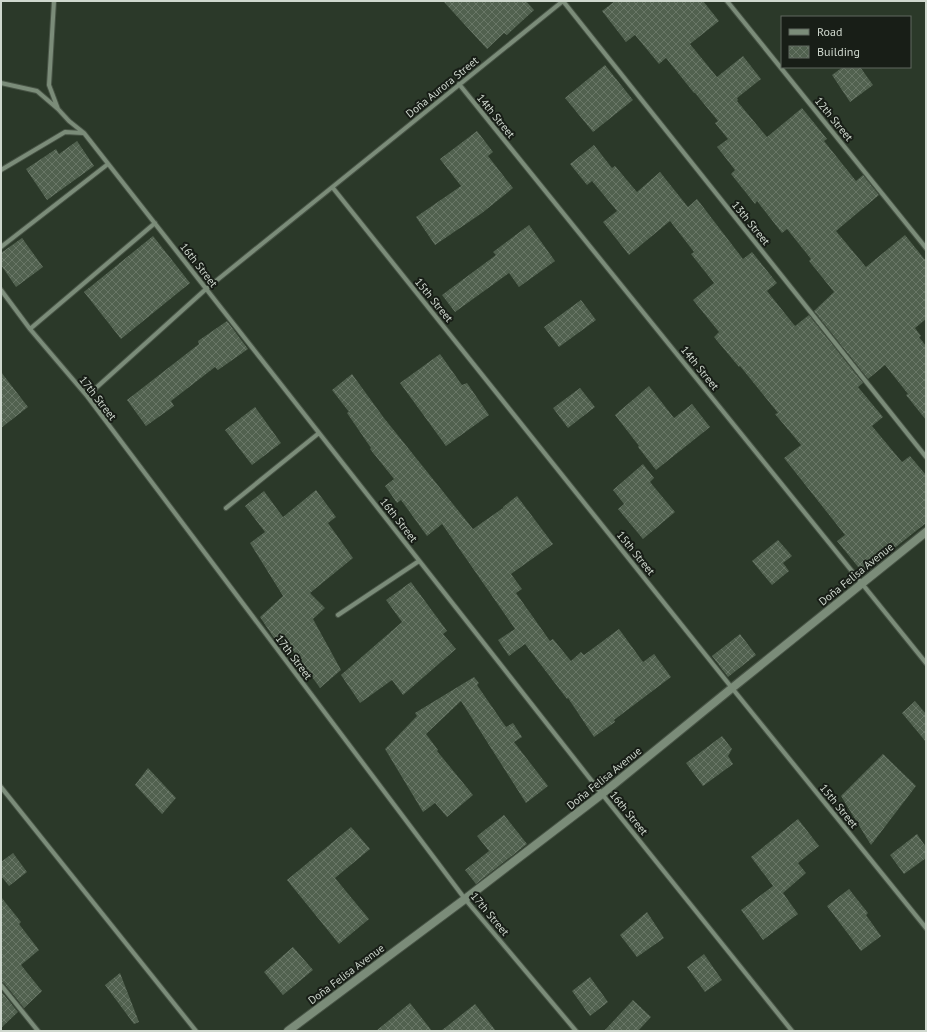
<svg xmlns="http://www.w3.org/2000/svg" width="927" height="1032" font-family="'PT Sans',sans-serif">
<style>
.building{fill:url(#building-cross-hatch)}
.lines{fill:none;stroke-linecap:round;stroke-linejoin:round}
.street-casing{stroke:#485446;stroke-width:6}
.secondary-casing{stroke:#485446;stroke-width:10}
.street{stroke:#7b8c79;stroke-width:4}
.secondary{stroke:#7b8c79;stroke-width:8}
.labels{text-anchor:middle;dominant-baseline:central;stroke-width:4;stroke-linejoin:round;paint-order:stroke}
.street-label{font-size:11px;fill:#cfd8ce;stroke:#181e17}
</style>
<defs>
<pattern id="building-cross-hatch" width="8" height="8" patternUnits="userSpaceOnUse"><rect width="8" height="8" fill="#51614f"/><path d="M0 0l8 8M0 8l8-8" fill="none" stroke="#697767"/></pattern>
</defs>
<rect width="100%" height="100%" fill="#2b3929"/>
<path class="building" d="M443,1H526L534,10L507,35L504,33L487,49Z
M615,1H703L719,21L690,44L717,77L743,56L761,79L737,98L738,100L737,101L767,137L802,108L827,139L824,141L856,181L863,175L879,195L836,231L866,267L905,235L926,261V319L915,328L921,336L919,337L926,346V420L906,395L908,394L885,365L868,379L814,311L834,292L809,261L811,259L787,229L782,233L757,201L755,204L731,174L735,170L717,147L728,139L715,123L718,121L695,93H694L666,58L659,64L635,35L626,42L602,11Z
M605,65L633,100L593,132L565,98Z
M843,67H860L873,85L850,102L832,75Z
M477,131L493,152L488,156L513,188L482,213L435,245L416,217L461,186L440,159Z
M77,141L94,166L47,200L26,169L56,149L59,154Z
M594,145L612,168L615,166L637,192L660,172L688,207L697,199L743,259L752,252L777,283L767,291L795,326L809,315L863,383L858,387L883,417L872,426L902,462L910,456L926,475V523L863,573L837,541L845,535L784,458L801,445L775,414L778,413L740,366L739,367L714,337L719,332L693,300L714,283L691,254L694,252L670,221L629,255L603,222L617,211L592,181L587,185L570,164Z
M529,225L555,261L519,287L509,273L455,312L442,295L496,255L493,252Z
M153,236L190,283L121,339L84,292Z
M22,238L43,267L16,287L1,265V253Z
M581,300L596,320L559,347L544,327Z
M227,321L248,349L218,370L215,367L171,401L174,406L146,426L127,400L199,344L198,341Z
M440,354L462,385L467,383L489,415L446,446L400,383Z
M1,372L28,407L1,428Z
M352,374L384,418L473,529L503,508V507L517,496L553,544L511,574L522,589L516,593L550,641L553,639L571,661L581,652L584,655L619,629L643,662L654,654L671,677L614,720L615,722L594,737L568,698L567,699L525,644L509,656L498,640L515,629L442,524L427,536L401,500L397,503L385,486L394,479L370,449L371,448L347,413L349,412L332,390Z
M649,386L674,418L692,404L710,427L656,470L638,447L639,446L615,415Z
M580,388L595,407L568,428L553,408Z
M255,407L281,443L252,465L225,430Z
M643,464L654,478L650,482L675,512L643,539L618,509L624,504L613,490Z
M316,490L336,517L328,523L353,558L310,593L325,608L313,619L341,670L320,688L287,642L280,647L260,617L283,596L250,543L265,532L245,506L264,491L283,517Z
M778,540L792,556L783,563L789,571L772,585L752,561Z
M411,582L447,631L443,634L456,649L403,695L392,680L360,703L341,675L402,622L386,600Z
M740,634L756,655L728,677L712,656Z
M474,677L479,683L477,685L506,727L513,723L522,737L514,742L548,786L526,803L461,701L426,734L438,750L437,751L473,795L447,817L435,803L423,812L385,749L417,716L415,713Z
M915,701L926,714V742L902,713Z
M722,736L732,749L728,756L733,764L703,786L686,763Z
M883,754L916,786L871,845L841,796Z
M148,768L176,798L162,814L135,785Z
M504,815L527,844L476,884L465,870L489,851L477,836Z
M798,819L819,846L798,863L806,873L783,893L798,914L763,940L741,910L773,886L751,857Z
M351,827L370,849L335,878L369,919L339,944L287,880Z
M917,834L926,847V858L904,874L890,855Z
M13,853L27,872L9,886L1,876V862Z
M849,889L868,913L866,915L881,936L861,951L827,906Z
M1,897L21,922L19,924L39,950L21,965L42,991L24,1008L4,983L1,982Z
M647,912L664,938L637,957L620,935Z
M293,947L313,970L283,995L264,972Z
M704,954L722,980L705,992L687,967Z
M120,973L139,1022L134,1024L105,985Z
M590,977L608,1002L590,1016L572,991Z
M1,991L18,1012L1,1028Z
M633,1000L651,1017L638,1031H604Z
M410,1003L432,1031H376Z
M475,1004L496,1031H441Z"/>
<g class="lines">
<g class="street-casing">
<path id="street" d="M54,1L49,85L58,109L69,121L84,133L602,794L792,1031
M563,1L926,457
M727,1L926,248
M1,83L37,91L58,109
M459,84L926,663
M1,170L65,132L83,133
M333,188L732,688L926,928
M1,247L108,164
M1,290L30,329L87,396L465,899L576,1031
M30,329L155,223
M87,396L206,289L563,1
M226,508L319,433
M338,615L419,561
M1,787L196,1031
M1,985L38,1031"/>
</g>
<g class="secondary-casing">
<path id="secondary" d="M288,1031L465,899L602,794L732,688L926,532"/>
</g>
<use href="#street" class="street"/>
<use href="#secondary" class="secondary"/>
</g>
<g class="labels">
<g class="street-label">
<text transform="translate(442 87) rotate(-39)">Doña Aurora Street</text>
<text transform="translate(496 116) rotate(51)">14th Street</text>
<text transform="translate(834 119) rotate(51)">12th Street</text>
<text transform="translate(751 223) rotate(51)">13th Street</text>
<text transform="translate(199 265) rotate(52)">16th Street</text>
<text transform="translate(434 300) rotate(51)">15th Street</text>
<text transform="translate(700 368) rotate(51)">14th Street</text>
<text transform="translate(98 398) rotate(52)">17th Street</text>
<text transform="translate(399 520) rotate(52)">16th Street</text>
<text transform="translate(636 553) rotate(51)">15th Street</text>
<text transform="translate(856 574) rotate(-39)">Doña Felisa Avenue</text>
<text transform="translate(294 657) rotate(53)">17th Street</text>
<text transform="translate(604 778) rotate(-39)">Doña Felisa Avenue</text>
<text transform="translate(839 806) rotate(51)">15th Street</text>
<text transform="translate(629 813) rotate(51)">16th Street</text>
<text transform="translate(490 914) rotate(50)">17th Street</text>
<text transform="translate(346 974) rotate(-37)">Doña Felisa Avenue</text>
</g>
</g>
<rect width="927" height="1032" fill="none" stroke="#cfd8ce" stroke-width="4"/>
<rect x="781" y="16" width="130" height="52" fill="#181e17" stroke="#616860"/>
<rect x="789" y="29" width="20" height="6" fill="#7b8c79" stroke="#616860"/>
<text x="817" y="36" font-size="12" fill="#cfd8ce">Road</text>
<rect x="789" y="46" width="20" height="12" fill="url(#building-cross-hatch)" stroke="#616860"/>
<text x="817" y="56" font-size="12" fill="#cfd8ce">Building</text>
</svg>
